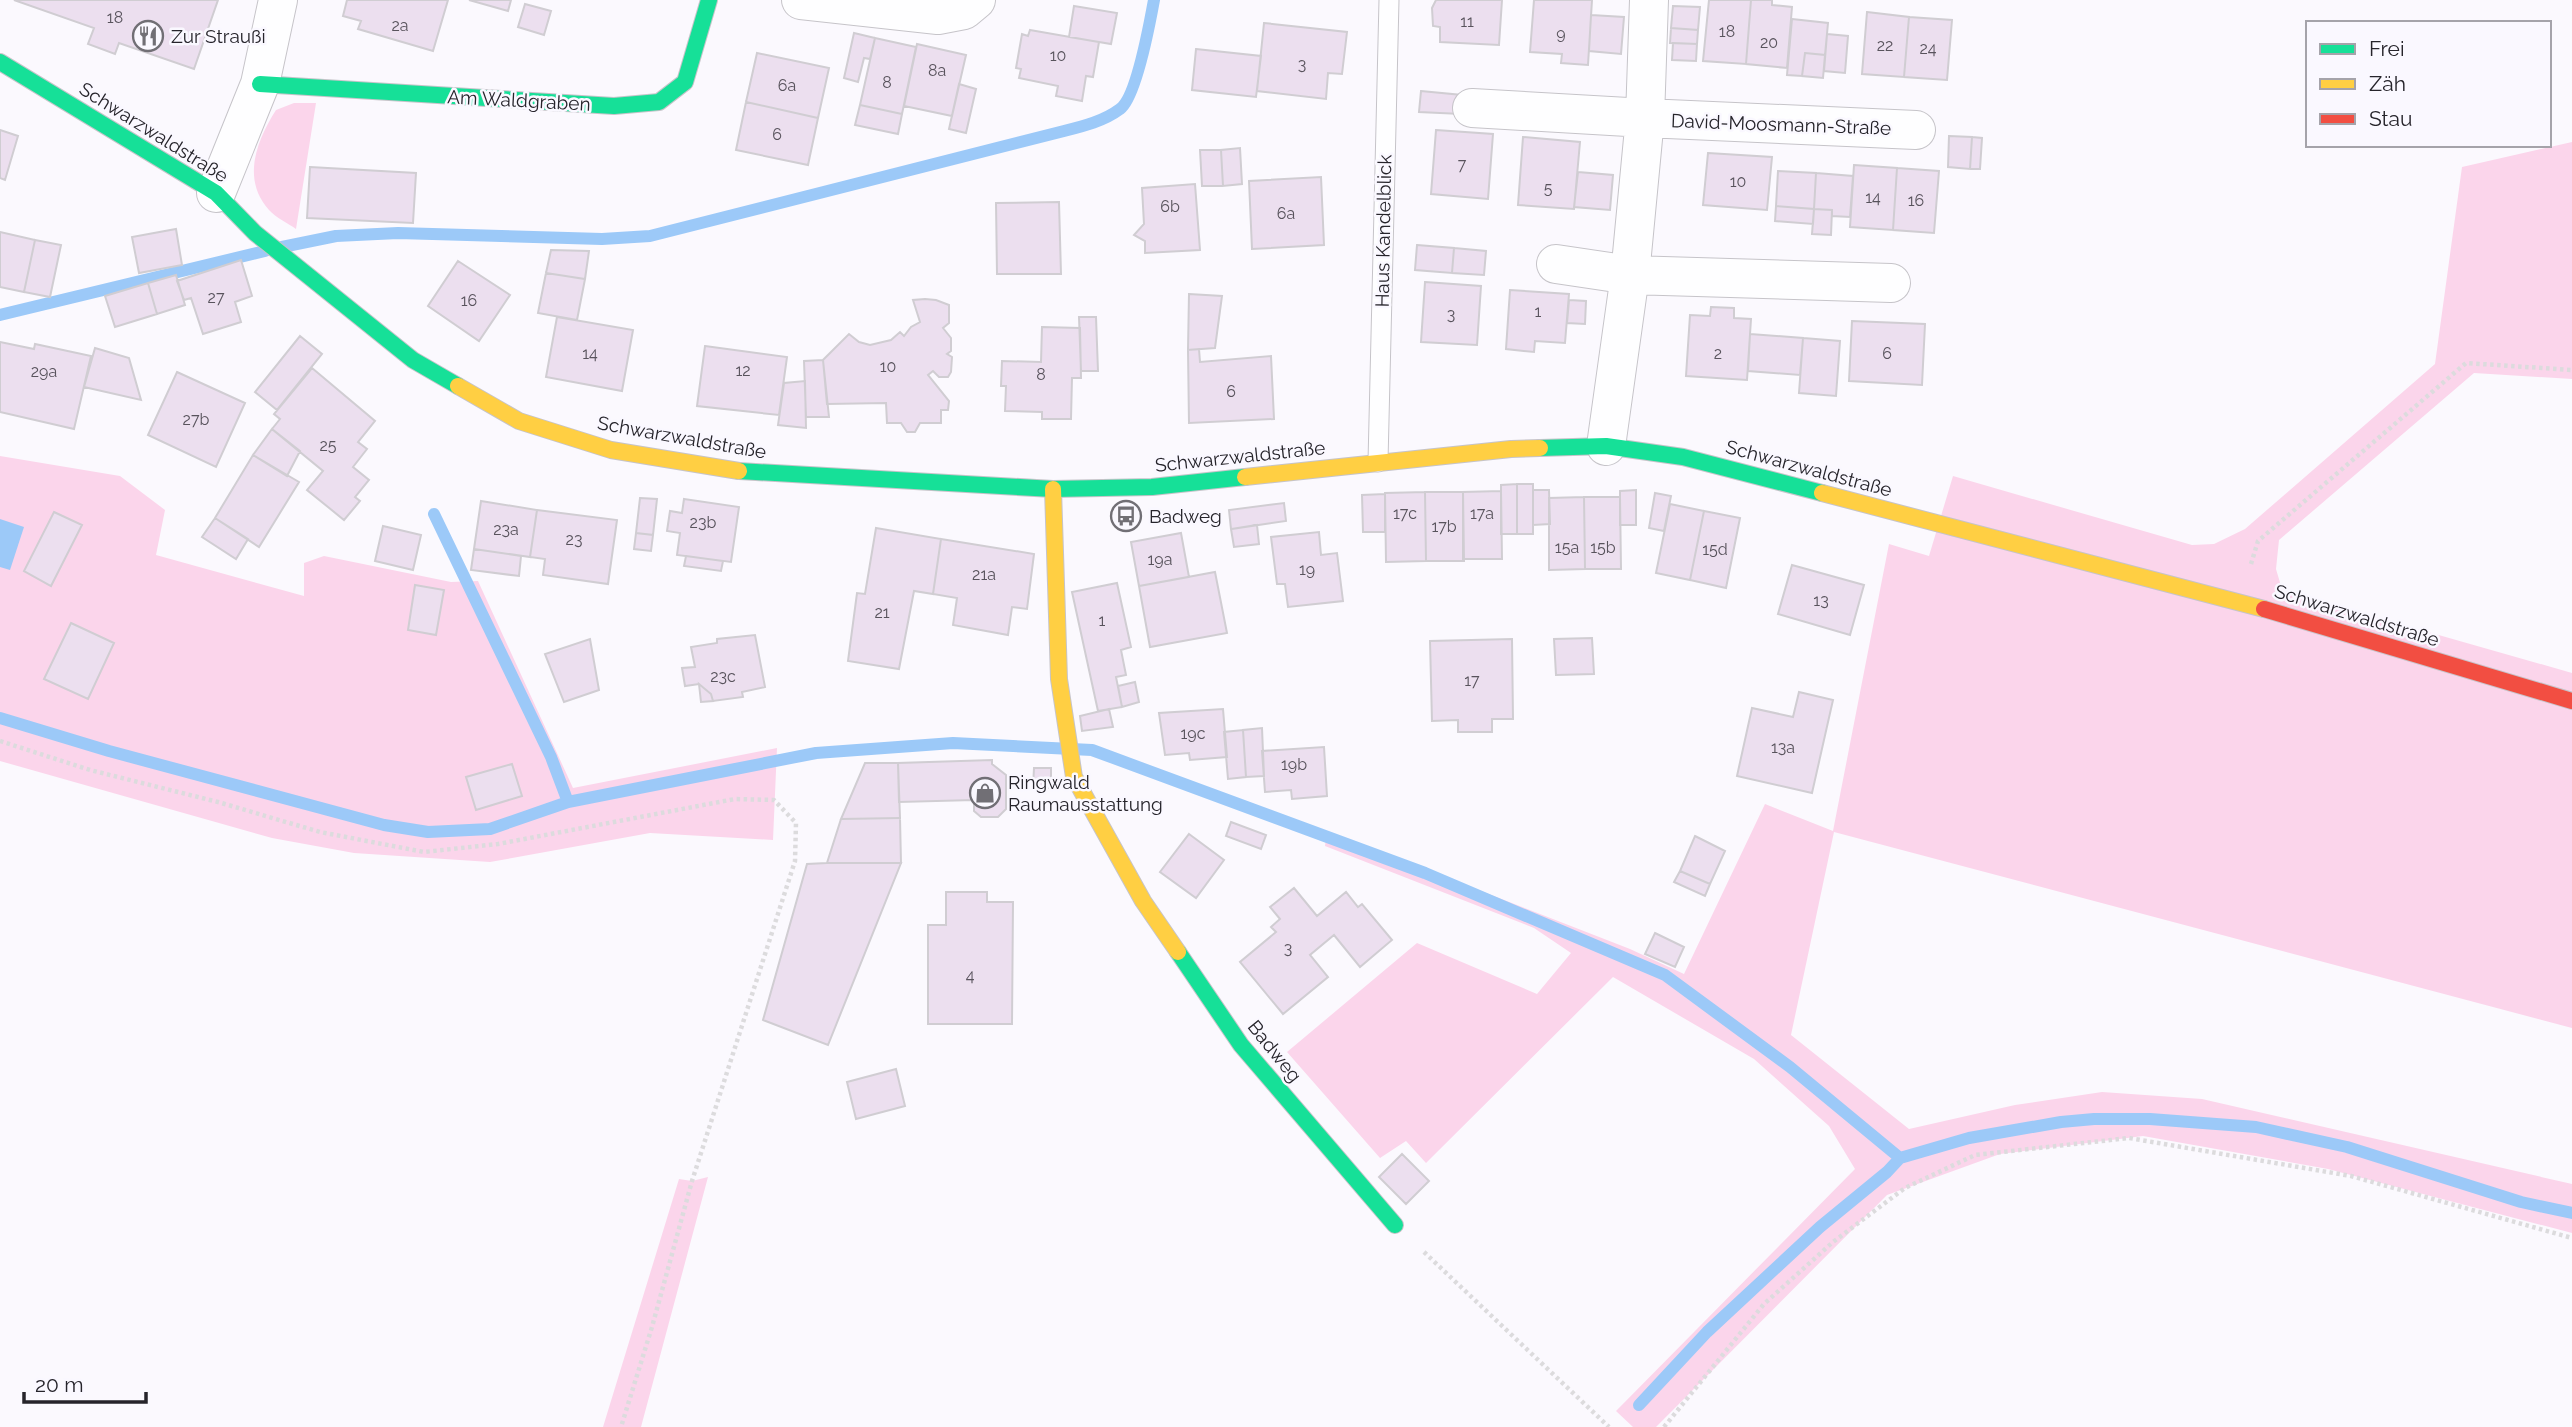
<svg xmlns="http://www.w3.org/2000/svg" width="2572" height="1427" font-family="Raleway,sans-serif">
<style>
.green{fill:#fbd5eb}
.water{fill:#9cc9f8}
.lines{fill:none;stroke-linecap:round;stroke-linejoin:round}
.stream{stroke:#9cc9f8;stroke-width:12}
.building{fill:#ecdfef;stroke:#d0cdd2;stroke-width:2}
.lane-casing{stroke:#c6c4c9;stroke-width:21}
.street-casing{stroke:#c6c4c9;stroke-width:40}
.fast-casing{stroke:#c6c4c9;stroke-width:18}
.slow-casing{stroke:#c6c4c9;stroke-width:18}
.jam-casing{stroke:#c6c4c9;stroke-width:18}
.path{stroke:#dcdbdd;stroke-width:4.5;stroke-dasharray:3.5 3.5;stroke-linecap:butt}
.lane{stroke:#fefeff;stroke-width:19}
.street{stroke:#fefeff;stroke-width:38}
.fast{stroke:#16e098;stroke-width:16}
.slow{stroke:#ffcf43;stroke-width:16}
.jam{stroke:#f24e42;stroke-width:16}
.labels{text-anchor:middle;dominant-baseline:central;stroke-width:5;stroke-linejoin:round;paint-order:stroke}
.number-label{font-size:16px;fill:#58535c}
.poi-label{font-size:19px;fill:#26242b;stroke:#faf8ff;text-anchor:start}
.street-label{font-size:19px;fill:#26242b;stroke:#faf8ff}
</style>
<rect width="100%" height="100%" fill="#fbf9fe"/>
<path class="green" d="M294,103H316L296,229C288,223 276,218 269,210C241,179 257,140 276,110Z
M2572,142V379L2474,373L2279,540L2276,569L2281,586L2302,596L2572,673V1028L1834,832L1791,1035L1909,1129L2015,1105L2102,1092L2202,1099L2572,1184V1233L2328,1169L2143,1136L2000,1154L1887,1195L1656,1427H1633L1616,1411L1855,1169L1829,1126L1754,1059L1613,977L1426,1163L1406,1141L1380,1158L1287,1052L1417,943L1537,994L1571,953L1534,928L1325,846L1327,831L1630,949L1684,974L1765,804L1833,831L1889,544L1929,556L1953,476L2192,545L2214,544L2245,529L2435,364L2462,167Z
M0,456L120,476L165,510L156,555L304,596V563L324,556L451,582L478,581L573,788L777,748L773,840L650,833L490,862L354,853L272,838L0,761Z
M708,1177L641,1427H603L679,1179L692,1181Z"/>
<path class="water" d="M0,519L24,527L10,570L0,567Z"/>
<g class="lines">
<path class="stream" d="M282,247L336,236L398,233L602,239L650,236L1064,131C1084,126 1104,121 1120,109C1136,98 1150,22 1154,0
M0,315L265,251
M434,514L551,757L568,802
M0,718L109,751L384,825L428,832L490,829L568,802L816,753L953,743L1092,750L1425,873L1665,975L1790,1067L1900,1158
M1639,1405L1707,1332L1820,1227L1887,1172L1900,1158L1969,1138L2061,1122L2094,1119H2150L2256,1127L2347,1147L2521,1202L2572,1213"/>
</g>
<path class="building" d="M14,0H218L194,69L119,43L115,54L88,44L94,28Z
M347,0H448L433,51L358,29L361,21L343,16Z
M469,0H511L508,11Z
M1436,0H1502L1499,45L1440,42V27L1433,26L1432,8Z
M1534,0H1592L1588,65L1561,63L1562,54L1530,52Z
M1709,0H1751L1746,64L1703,61Z
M1751,0H1772V5L1792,7L1787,68L1746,64Z
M525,4L551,11L544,35L518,27Z
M1074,6L1117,13L1111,44L1069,37Z
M1673,6L1700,7L1698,30L1671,28Z
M1867,12L1909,17L1904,77L1862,74Z
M1591,15L1624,17L1621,54L1589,51Z
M1909,17L1952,20L1947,80L1904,77Z
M1792,19L1828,23L1825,55L1805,53L1802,76L1787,75Z
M1264,23L1347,32L1342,74L1328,73L1326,99L1257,91Z
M1671,28L1698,30L1697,44L1670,43Z
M1030,30L1099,42L1093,77L1086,76L1082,101L1056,96L1058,86L1019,78L1021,69L1016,68L1022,34L1028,36Z
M854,33L875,38L870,59L864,58L858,82L844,78Z
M1827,34L1848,36L1845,73L1824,71Z
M875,38L916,47L902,114L860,105Z
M1673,43L1697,44L1696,61L1672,60Z
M917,44L966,55L952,116L904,106Z
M1196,49L1261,56L1256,97L1192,90Z
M757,53L829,68L818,118L746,102Z
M1805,53L1825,55L1823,78L1802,76Z
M959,84L976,89L966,133L949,129Z
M1421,91L1462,95L1461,114L1419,112Z
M746,102L818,118L808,165L736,150Z
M860,105L902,114L898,134L855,125Z
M0,130L18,136L5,180L0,178Z
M1436,130L1493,134L1488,199L1431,194Z
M1949,136L1972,137L1970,169L1948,167Z
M1523,137L1580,142L1574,209L1518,205Z
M1972,137L1982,138L1980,169H1970Z
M1240,148L1242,184L1223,186L1221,150Z
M1200,150H1221L1223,186H1202Z
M1708,153L1772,157L1767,210L1703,205Z
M1854,165L1897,168L1893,230L1850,227Z
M310,167L416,173L413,223L307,218Z
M1897,168L1939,171L1934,233L1893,230Z
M1778,171L1816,173L1814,209L1776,206Z
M1578,172L1613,175L1610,210L1574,207Z
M1816,173L1853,176L1850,217L1832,216V210L1814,209Z
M1321,177L1324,245L1252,249L1249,181Z
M1195,184L1200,250L1145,253V241L1134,235L1144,224L1142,188Z
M1059,202L1061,274H997L996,203Z
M1776,206L1814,209L1813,224L1775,221Z
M1814,209L1832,210L1831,235L1812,234Z
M176,229L182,265L139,273L132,237Z
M0,232L35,240L24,292L0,287Z
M35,240L61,245L50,297L24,292Z
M1417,245L1454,248L1452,273L1415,270Z
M1454,248L1486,251L1484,275L1452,273Z
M551,250L589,251L585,279L546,273Z
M241,260L252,296L235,302L241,322L203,334L191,298L184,300L177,281Z
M458,261L510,295L479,341L428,306Z
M546,273L585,279L577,320L538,313Z
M176,275L185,305L157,314L148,283Z
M1425,282L1481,286L1477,345L1421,342Z
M148,283L157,314L115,327L105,296Z
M1510,290L1569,294L1565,343L1535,341L1534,352L1506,349Z
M1189,294L1222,296L1215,348L1188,350Z
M925,299L936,300L949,305V323L943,328L951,338V351L947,354L952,357L951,372L948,377H939L933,371L928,375L949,401L948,410H941V423H920L915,432H907L901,423H887L886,403L827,404L823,360L849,334L859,342L870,345L891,340L900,332L904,336L911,327L920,322L913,300Z
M1569,300L1586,301L1585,324L1567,323Z
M1711,307L1734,308V318L1751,319L1747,380L1686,376L1690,315L1710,316Z
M557,317L633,330L622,391L546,377Z
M1079,317H1096L1098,371H1081Z
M1852,321L1925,324L1922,385L1849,381Z
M1042,327L1080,328L1081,378H1072L1071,419H1042V412L1005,411L1006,386H1001L1002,361L1041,362Z
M1750,334L1803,338L1800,375L1748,371Z
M300,336L322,354L277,410L255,392Z
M1803,338L1840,341L1836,396L1799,393Z
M0,342L34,349L35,344L91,356L74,429L0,412Z
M705,346L787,357L779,415L697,406Z
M95,348L129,358L141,400L84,387Z
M1199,349L1200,362L1271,356L1274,419L1189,423L1188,350Z
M823,360L829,417H806L804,361Z
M312,368L375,421L358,442L367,449L353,467L369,480L355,497L360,501L344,520L307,490L323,471L272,429L280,419L274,414Z
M177,372L245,403L216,467L148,435Z
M805,381L806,428L778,425L784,383Z
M272,429L300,451L287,476L253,455Z
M253,455L299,482L259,547L215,518Z
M1517,484V534H1501V485Z
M1517,484H1533V534H1517Z
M1533,490H1549L1550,524L1533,525Z
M1636,490V525H1620V491Z
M1501,491L1502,559H1463V492Z
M1425,492H1463L1464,561H1426Z
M1425,492L1426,561L1386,562L1385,493Z
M1655,493L1671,496L1664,531L1649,528Z
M1385,494V532H1363L1362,495Z
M1584,497H1620L1621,569H1585Z
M1584,497L1585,569L1549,570V498Z
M640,498L657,499L653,535L636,533Z
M684,499L739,507L731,562L677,555L680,533L667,531L670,511L682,513Z
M481,501L537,510L530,557L474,549Z
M1284,503L1286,521L1231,529L1229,510Z
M1670,504L1704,511L1690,580L1656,573Z
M537,510L617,520L608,584L543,575L545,559L530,557Z
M1704,511L1740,518L1726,588L1690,580Z
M54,512L82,525L51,586L24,571Z
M215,518L248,539L236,559L202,537Z
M1257,525L1259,544L1234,547L1231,529Z
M383,526L421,535L413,570L375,561Z
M876,528L941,539L933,594L914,591L899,669L848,661L857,593L865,594Z
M1319,532L1321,555L1337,553L1343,601L1288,607L1285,584H1277L1271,537Z
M636,533L653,535L651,551L634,549Z
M1181,533L1189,577L1139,586L1131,542Z
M941,539L1034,554L1027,609L1012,607L1008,635L953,625L957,598L933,594Z
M474,549L521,556L519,576L471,570Z
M686,556L723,561L721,571L684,566Z
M1792,565L1864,585L1850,635L1778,614Z
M1215,572L1227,633L1150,647L1139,586Z
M1117,583L1131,647L1121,650L1126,675L1116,677L1122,707L1098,711L1072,592Z
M415,585L444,590L436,635L408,630Z
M71,623L114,643L88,699L44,679Z
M755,635L765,687L742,692L743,697L713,701L711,694L699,684L685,686L682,668L695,667L691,647L717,643V639Z
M1592,638L1594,674L1556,675L1554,639Z
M590,639L599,690L564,702L545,654Z
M1512,639L1513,719H1492V732H1458V720L1432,721L1430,641Z
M1135,682L1139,702L1122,707L1118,686Z
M699,684L711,694L713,701L701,702Z
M1799,692L1833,700L1812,793L1737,776L1752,708L1793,717Z
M1109,709L1113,727L1082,731L1080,716Z
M1223,709L1227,757L1190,760L1189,753L1165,755L1159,713Z
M1262,728L1264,776L1246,777L1243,730Z
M1243,730L1246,777L1228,779L1224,732Z
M1324,747L1327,796L1292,799L1291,790L1265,792L1262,751Z
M992,760V764L1006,775V809L998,817H981L974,811V800L899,802L898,763Z
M865,763H898L900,818L841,819Z
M512,764L522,796L476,810L466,777Z
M1034,768H1051V788H1033Z
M900,818L901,863H827L841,819Z
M1231,822L1266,835L1261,849L1226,836Z
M1189,834L1224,860L1196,898L1160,872Z
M1695,836L1725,851L1710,884L1680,871Z
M827,863H901L828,1045L763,1020L807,864Z
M1680,871L1710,884L1705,896L1674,882Z
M1294,888L1317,916L1346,892L1358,907L1362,904L1392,940L1360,967L1334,935L1310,955L1328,977L1283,1014L1240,962L1276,932L1271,927L1280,919L1270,907Z
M946,892H987V902H1013L1012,1024H928V925H946Z
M1655,933L1684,947L1675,967L1645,954Z
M896,1069L905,1106L856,1119L847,1082Z
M1402,1154L1429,1181L1406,1204L1379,1177Z"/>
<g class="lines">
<g class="lane-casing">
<path id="lane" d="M1378,462L1389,0"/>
</g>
<g class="street-casing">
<path id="street" d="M801,0L938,15L964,10L976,0
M1472,108L1645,118L1916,130
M216,193L260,84L278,0
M1556,264L1630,275L1891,283
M1606,446L1630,275L1645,118L1649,0"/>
</g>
<g class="fast-casing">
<path id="fast" d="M0,62L216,193L255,233L413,360L458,386
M260,84L614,106L659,102L685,82L709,0
M1540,448L1606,446L1683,457L1822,493
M739,471L1053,489L1152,487L1245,477
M1178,952L1241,1045L1395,1225"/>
</g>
<g class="slow-casing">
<path id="slow" d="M458,386L519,421L611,450L739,471
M1245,477L1511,449L1540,448
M1053,489L1059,679L1074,777L1143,901L1178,952
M1822,493L2264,609"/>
</g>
<g class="jam-casing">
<path id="jam" d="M2264,609L2572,701"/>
</g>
<path class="path" d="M2251,564L2258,541L2466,363L2572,370
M0,741L90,770L218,802L320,832L424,852L498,844L735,799L774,800L796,823L795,861L692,1181L652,1327L621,1427
M1424,1252L1609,1427
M1664,1427L1764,1304L1833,1242L1905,1188L1975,1155L2129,1138L2351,1176L2572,1238"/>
<use href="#lane" class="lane"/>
<use href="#street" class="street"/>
<use href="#fast" class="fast"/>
<use href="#slow" class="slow"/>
<use href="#jam" class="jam"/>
</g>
<defs>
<g id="restaurant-ring" transform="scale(1.575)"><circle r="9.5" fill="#faf8ff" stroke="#716f75" stroke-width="1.5"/><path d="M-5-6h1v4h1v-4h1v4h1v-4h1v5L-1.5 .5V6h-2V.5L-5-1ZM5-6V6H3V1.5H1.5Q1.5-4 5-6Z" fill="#716f75"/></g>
<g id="bus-ring" transform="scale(1.575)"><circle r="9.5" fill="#faf8ff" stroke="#716f75" stroke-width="1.5"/><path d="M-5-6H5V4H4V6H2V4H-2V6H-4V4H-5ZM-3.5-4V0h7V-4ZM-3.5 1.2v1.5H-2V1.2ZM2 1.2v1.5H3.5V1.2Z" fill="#716f75"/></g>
<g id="shop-ring" transform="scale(1.575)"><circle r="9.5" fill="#faf8ff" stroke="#716f75" stroke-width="1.5"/><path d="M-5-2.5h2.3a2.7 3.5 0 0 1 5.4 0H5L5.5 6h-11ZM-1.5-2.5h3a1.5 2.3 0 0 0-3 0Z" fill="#716f75"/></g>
</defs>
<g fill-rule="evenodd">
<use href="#restaurant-ring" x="148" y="36"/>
<use href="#bus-ring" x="1126" y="516"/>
<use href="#shop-ring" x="985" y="793"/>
</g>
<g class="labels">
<g class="number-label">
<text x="115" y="17">18</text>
<text x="1467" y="21">11</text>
<text x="400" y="25">2a</text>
<text x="1727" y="31">18</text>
<text x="1561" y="33">9</text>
<text x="1769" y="42">20</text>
<text x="1885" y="45">22</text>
<text x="1928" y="48">24</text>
<text x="1058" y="55">10</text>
<text x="1302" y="64">3</text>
<text x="937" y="70">8a</text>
<text x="887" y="82">8</text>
<text x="787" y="85">6a</text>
<text x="777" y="134">6</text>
<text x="1462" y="164">7</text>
<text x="1738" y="181">10</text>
<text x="1548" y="188">5</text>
<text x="1873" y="197">14</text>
<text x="1916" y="200">16</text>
<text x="1170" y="206">6b</text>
<text x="1286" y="213">6a</text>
<text x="216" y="297">27</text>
<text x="469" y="300">16</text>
<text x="1538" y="311">1</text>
<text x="1451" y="314">3</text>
<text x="590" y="353">14</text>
<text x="1718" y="353">2</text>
<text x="1887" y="353">6</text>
<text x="888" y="366">10</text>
<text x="743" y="370">12</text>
<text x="44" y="371">29a</text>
<text x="1041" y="374">8</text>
<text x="1231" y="391">6</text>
<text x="196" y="419">27b</text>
<text x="328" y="445">25</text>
<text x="1405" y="513">17c</text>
<text x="1482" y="513">17a</text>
<text x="703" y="522">23b</text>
<text x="1444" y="526">17b</text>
<text x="506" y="529">23a</text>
<text x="574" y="539">23</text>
<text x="1567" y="547">15a</text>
<text x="1603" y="547">15b</text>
<text x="1715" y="549">15d</text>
<text x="1160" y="559">19a</text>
<text x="1307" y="569">19</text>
<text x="984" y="574">21a</text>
<text x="1821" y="600">13</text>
<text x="882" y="612">21</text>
<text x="1102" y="620">1</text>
<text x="723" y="676">23c</text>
<text x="1472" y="680">17</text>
<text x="1193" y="733">19c</text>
<text x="1783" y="747">13a</text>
<text x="1294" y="764">19b</text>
<text x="1288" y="948">3</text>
<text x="970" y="975">4</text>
</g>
<g class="poi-label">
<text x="171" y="36">Zur Straußi</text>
<text x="1149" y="516">Badweg</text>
<text x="1008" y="782">Ringwald<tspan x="1008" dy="22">Raumausstattung</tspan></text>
</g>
<g class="street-label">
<text transform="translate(519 100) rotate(3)">Am Waldgraben</text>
<text transform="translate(1781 124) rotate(2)">David-Moosmann-Straße</text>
<text transform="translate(154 132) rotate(32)">Schwarzwaldstraße</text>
<text transform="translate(1383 231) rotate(-89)">Haus Kandelblick</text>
<text transform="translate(682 437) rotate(10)">Schwarzwaldstraße</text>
<text transform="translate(1240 456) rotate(-6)">Schwarzwaldstraße</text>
<text transform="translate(1809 468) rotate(15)">Schwarzwaldstraße</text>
<text transform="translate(2357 615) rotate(17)">Schwarzwaldstraße</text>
<text transform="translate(1275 1051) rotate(51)">Badweg</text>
</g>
</g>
<rect x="2306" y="21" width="245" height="126" fill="#faf8ff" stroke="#a5a3aa" stroke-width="2"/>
<rect x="2320" y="44" width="35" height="10" fill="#16e098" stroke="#a5a3aa" stroke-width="2"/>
<text x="2369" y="56" font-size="21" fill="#26242b">Frei</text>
<rect x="2320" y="79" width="35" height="10" fill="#ffcf43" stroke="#a5a3aa" stroke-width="2"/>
<text x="2369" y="91" font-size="21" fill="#26242b">Zäh</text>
<rect x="2320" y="114" width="35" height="10" fill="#f24e42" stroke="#a5a3aa" stroke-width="2"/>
<text x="2369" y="126" font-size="21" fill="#26242b">Stau</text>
<path d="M24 1392v10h122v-10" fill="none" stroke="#26242b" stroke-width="3.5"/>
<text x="35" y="1392" font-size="21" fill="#26242b" stroke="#faf8ff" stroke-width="5" paint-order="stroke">20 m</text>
</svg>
